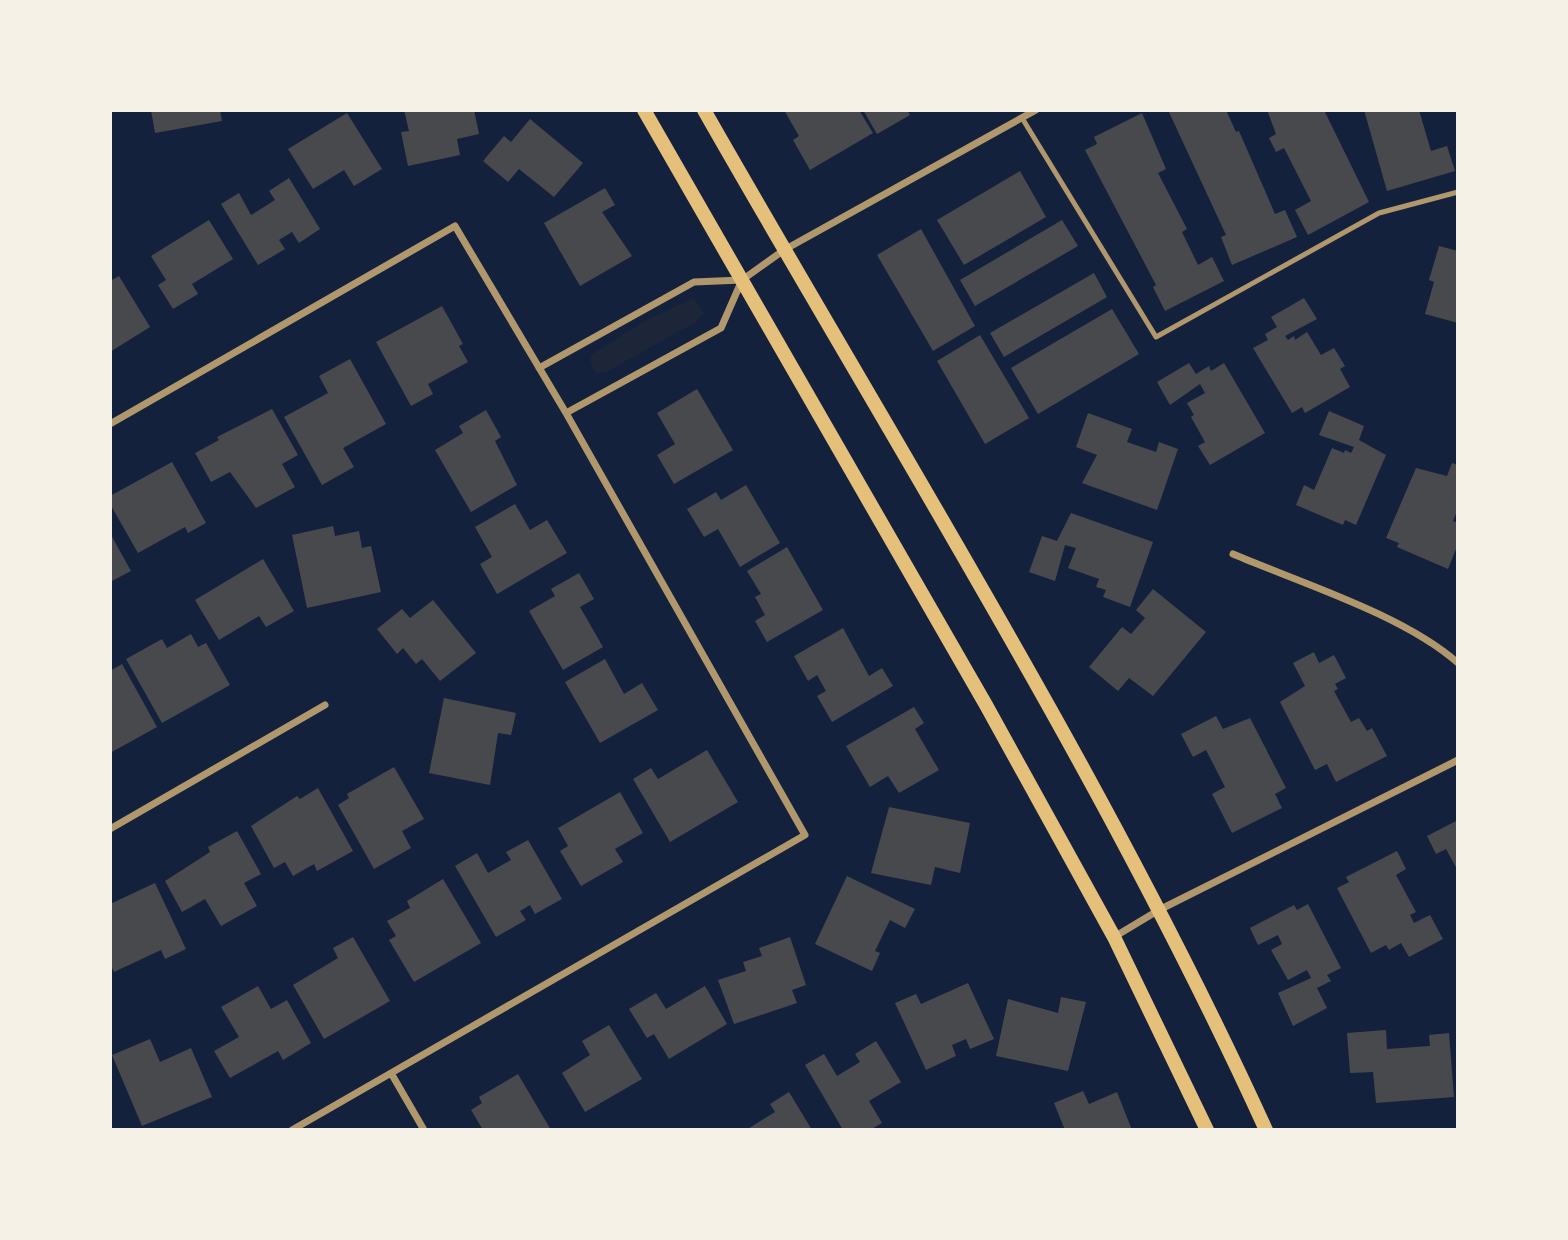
<svg xmlns="http://www.w3.org/2000/svg" width="1568" height="1240" font-family="Signika,sans-serif">
<style>
.green{fill:#1d2539}
.building{fill:#48494c}
.lines{fill:none;stroke-linecap:round;stroke-linejoin:round}
.service{stroke:#b1986c;stroke-width:5}
.minor{stroke:#b1986c;stroke-width:7}
.secondary{stroke:#e5c07b;stroke-width:14}
</style>
<rect width="100%" height="100%" fill="#14213d"/>
<path class="green" d="M694,298L704,313L696,322L606,372L597,373C591,367 589,362 592,354L652,317Z"/>
<path class="building" d="M151,110H220L222,121L155,133Z
M404,110H474L479,134L457,139L460,155L408,166L401,132L409,131Z
M784,110H859L873,133L810,170L793,140L799,136Z
M863,110H907L910,115L877,134Z
M1168,110H1226L1236,132L1239,131L1275,214L1285,210L1297,237L1232,265L1221,237L1226,235Z
M1267,110H1324L1369,202L1308,235L1295,210L1311,201L1284,148L1276,152L1269,138L1276,134Z
M1364,110H1419L1431,151L1447,146L1455,171L1387,191Z
M347,113L382,169L354,186L344,170L313,189L288,149Z
M1142,113L1166,169L1158,173L1187,229L1182,232L1198,265L1212,257L1224,281L1165,311L1153,287L1156,285L1085,150L1097,144L1094,137Z
M530,119L583,163L554,197L519,169L508,182L483,161L504,136L511,142Z
M1020,171L1046,217L964,265L937,220Z
M289,178L320,229L299,243L292,232L279,240L285,249L258,265L221,204L239,193L251,215L275,200L269,191Z
M605,188L615,205L602,212L632,256L580,286L544,223Z
M209,220L233,259L192,284L198,294L173,309L158,285L166,280L151,256Z
M1062,220L1078,246L975,306L960,280Z
M921,229L975,326L933,351L877,255Z
M1439,246L1458,251V323L1425,314L1434,282L1429,280Z
M1094,273L1107,297L1004,357L990,333Z
M119,276L150,327L110,352V281Z
M1304,298L1317,319L1285,336L1288,340L1294,336L1295,340L1307,332L1321,355L1334,348L1345,366L1340,369L1350,387L1305,413L1302,407L1292,413L1253,348L1268,340L1265,334L1277,327L1271,317Z
M442,306L463,344L459,346L468,362L428,384L433,394L411,406L376,342Z
M1112,309L1139,354L1038,414L1011,368Z
M980,335L1029,418L985,444L937,361Z
M350,359L386,424L343,448L354,467L322,485L284,417L328,393L319,376Z
M1189,363L1196,374L1209,366L1211,371L1224,363L1265,433L1210,465L1198,446L1205,442L1191,417L1194,415L1187,403L1205,393L1200,384L1170,405L1157,382Z
M697,389L733,450L674,484L657,455L675,444L657,413Z
M272,409L298,455L282,464L295,487L256,508L230,472L211,482L195,453L219,440L217,437Z
M486,410L501,437L495,441L517,485L471,512L435,450L463,433L459,426Z
M1329,411L1364,426L1359,440L1386,455L1356,525L1345,520L1343,525L1296,505L1304,485L1314,490L1332,448L1344,453L1345,450L1351,453L1354,447L1319,435Z
M1088,413L1132,429L1127,442L1156,452L1159,442L1178,449L1157,510L1082,483L1097,455L1076,447Z
M172,462L206,523L188,533L185,527L138,553L110,504V496Z
M1452,463L1458,465V509L1453,521L1458,523V544L1448,569L1397,547L1399,543L1386,538L1416,468L1447,476Z
M746,485L780,543L740,567L718,529L704,537L687,509L716,492L721,500Z
M515,504L530,530L547,520L567,553L497,594L480,564L492,557L475,527Z
M1071,513L1153,542L1130,607L1103,597L1106,590L1096,587L1099,579L1068,568L1076,548L1065,545L1055,581L1029,572L1042,536L1057,541Z
M333,526L335,536L359,531L362,548L371,546L381,592L307,608L292,535Z
M110,533L131,571L110,582Z
M787,547L823,610L767,642L755,621L765,615L755,597L761,594L747,571Z
M263,559L294,611L266,627L259,616L219,640L195,600Z
M579,573L594,599L580,607L603,647L563,670L529,611L555,596L551,589Z
M1153,589L1206,632L1153,696L1129,678L1118,691L1089,667L1122,627L1131,634L1145,618L1136,610Z
M433,600L476,653L440,681L422,659L416,664L403,648L397,654L377,629L402,609L410,618Z
M843,628L869,676L882,668L893,686L832,722L817,696L826,691L817,675L808,681L794,656Z
M191,634L198,647L206,643L230,685L162,723L126,659L162,639L167,648Z
M1314,652L1319,663L1334,655L1346,678L1335,684L1338,689L1334,691L1351,722L1359,718L1367,731L1372,728L1387,756L1336,782L1327,764L1315,770L1280,702L1305,686L1293,663Z
M605,659L624,694L642,683L658,710L600,743L565,682Z
M122,664L157,727L110,753V671Z
M444,698L516,713L511,735L498,733L490,785L429,773Z
M914,707L924,723L915,729L939,770L899,793L888,776L870,787L846,746Z
M1216,716L1223,729L1250,718L1286,788L1275,794L1282,808L1232,833L1212,794L1225,787L1206,750L1193,757L1181,734Z
M707,750L738,802L670,842L633,779L651,768L658,779Z
M394,767L424,819L402,831L411,848L374,869L338,805L349,798L347,794Z
M318,788L353,851L317,871L314,864L293,876L285,862L274,868L251,826L297,796L300,799Z
M620,792L643,833L615,849L623,862L581,886L560,851L568,846L558,828Z
M889,807L970,823L960,873L935,867L931,885L871,873Z
M1458,820V871L1446,849L1436,854L1427,836Z
M237,831L261,874L244,883L257,906L221,926L205,899L182,912L165,881L210,852L208,847Z
M528,840L562,899L535,914L530,905L520,911L526,920L496,937L455,866L477,853L488,873L511,860L506,852Z
M1397,851L1406,869L1396,875L1416,912L1410,915L1414,923L1430,915L1443,939L1409,957L1401,943L1389,950L1386,945L1371,953L1337,888L1349,882L1346,877Z
M847,876L915,909L905,928L890,920L875,951L880,953L872,971L815,944Z
M443,879L481,943L414,982L389,940L396,936L387,921L410,908L407,901Z
M155,883L186,949L165,959L161,950L114,972L110,964V904Z
M1308,904L1341,968L1327,975L1331,981L1317,988L1327,1008L1293,1026L1278,993L1311,978L1307,970L1288,980L1271,950L1282,944L1278,935L1258,945L1250,928L1294,905L1297,910Z
M353,937L390,1001L324,1039L293,985L338,958L333,948Z
M790,937L806,985L792,990L797,1003L734,1024L718,980L746,971L743,962L762,956L759,948Z
M968,983L994,1039L970,1049L966,1039L952,1045L956,1056L926,1070L895,1003L916,994L921,1004Z
M258,986L271,1009L287,1000L311,1043L283,1060L278,1051L230,1078L214,1051L239,1037L221,1007Z
M705,986L727,1024L669,1059L654,1034L647,1038L629,1009L656,993L666,1009Z
M1061,997L1086,1002L1068,1071L996,1056L1008,999L1058,1013Z
M609,1025L642,1079L585,1112L562,1073L590,1055L582,1041Z
M1386,1030L1387,1049L1430,1046L1429,1035L1449,1033L1454,1097L1376,1103L1373,1072L1350,1073L1347,1033Z
M150,1039L160,1062L191,1048L212,1097L142,1126L112,1055Z
M876,1041L901,1082L869,1101L882,1123L870,1130H843L805,1065L824,1054L837,1076L860,1062L855,1054Z
M518,1074L551,1130H483L471,1110L482,1103L479,1097Z
M1083,1091L1089,1104L1117,1092L1132,1130H1065L1054,1103Z
M789,1092L812,1130H746L775,1112L770,1104Z"/>
<g class="lines">
<path class="service" d="M1022,118L1156,337L1379,213L1458,192"/>
<path class="minor" d="M539,368L694,282L742,280
M566,413L721,328L742,280L784,250L1036,110
M110,424L455,226L566,413L805,835L292,1130
M1233,554C1301,583 1404,615 1458,663
M110,829L325,705
M1114,937L1159,910L1458,760
M391,1073L424,1130"/>
<path class="secondary" d="M644,110L986,705L1114,937L1207,1130
M704,110C896,447 1105,777 1266,1130"/>
</g>
<rect width="1568" height="1240" fill="none" stroke="#f6f1e7" stroke-width="224"/>
</svg>
